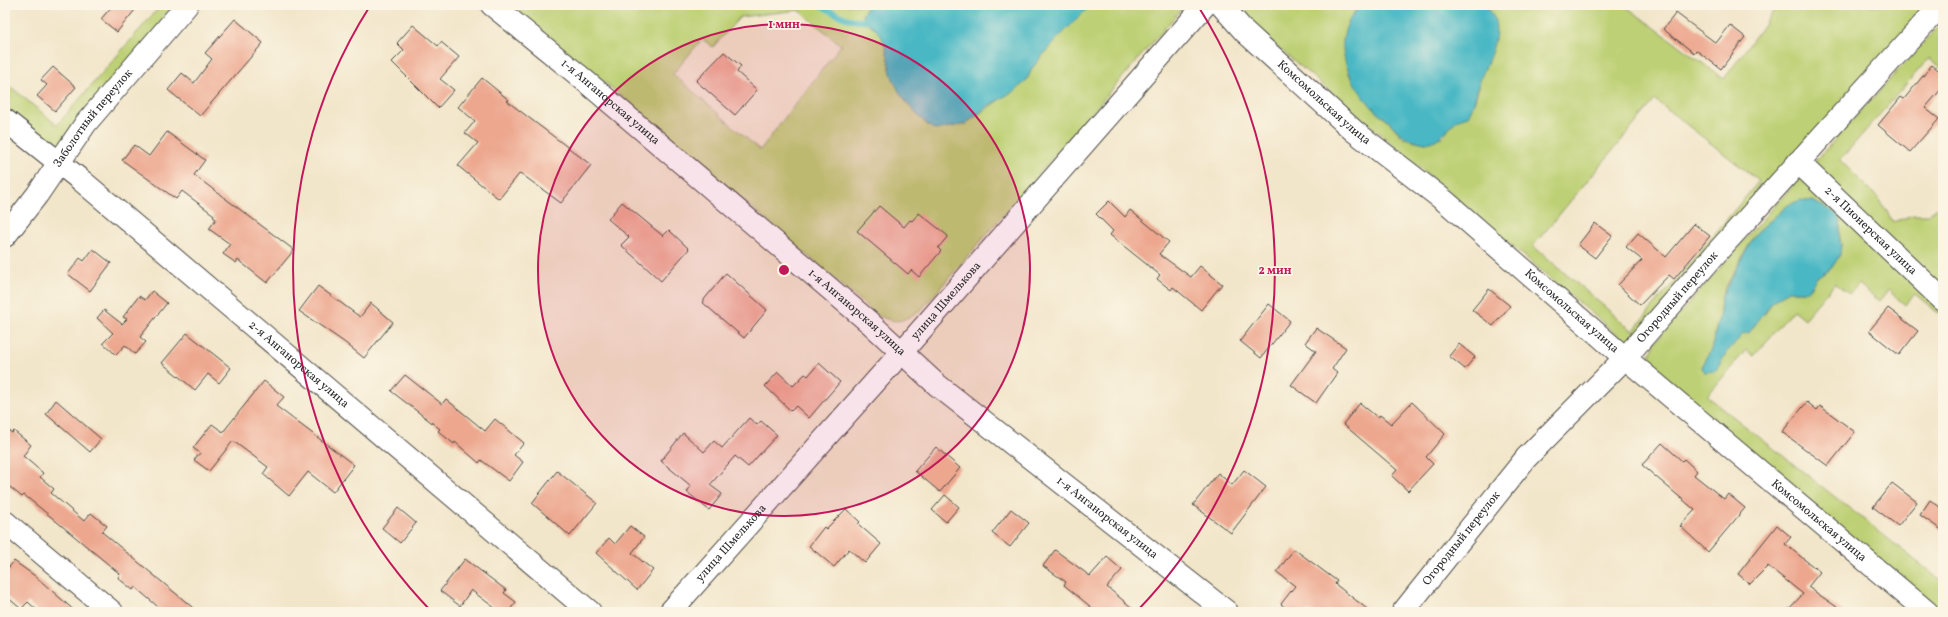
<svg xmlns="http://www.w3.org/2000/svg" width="1948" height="617" font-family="Vollkorn,serif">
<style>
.green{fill:#bdd074;stroke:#747e50;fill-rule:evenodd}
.water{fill:#4ab8c4;stroke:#3a7278}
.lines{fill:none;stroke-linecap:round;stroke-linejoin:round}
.stream{stroke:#4ab8c4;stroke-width:6}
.building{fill:#eda78f}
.minor-casing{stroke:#494743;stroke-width:24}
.minor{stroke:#fff;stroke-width:22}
.ring{fill:none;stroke:#c2185b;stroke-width:2}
.labels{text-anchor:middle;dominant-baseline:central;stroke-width:3.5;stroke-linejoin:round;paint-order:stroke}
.street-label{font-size:12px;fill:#2b2b2b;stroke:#fcf5e5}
.centre{fill:#c2185b;stroke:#fcf5e5;stroke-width:2}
.ring-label{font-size:12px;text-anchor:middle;font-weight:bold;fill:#c2185b;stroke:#fcf5e5;stroke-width:3.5;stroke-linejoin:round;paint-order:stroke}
</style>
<rect width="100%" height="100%" fill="#fcf5e5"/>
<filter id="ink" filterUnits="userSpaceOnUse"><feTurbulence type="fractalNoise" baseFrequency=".025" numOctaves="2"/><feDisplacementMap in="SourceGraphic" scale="8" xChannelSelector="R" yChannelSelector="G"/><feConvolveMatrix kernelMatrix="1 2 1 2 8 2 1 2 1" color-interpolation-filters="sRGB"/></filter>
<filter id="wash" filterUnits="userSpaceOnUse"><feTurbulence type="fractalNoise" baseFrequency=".012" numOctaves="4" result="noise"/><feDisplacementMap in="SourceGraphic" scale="16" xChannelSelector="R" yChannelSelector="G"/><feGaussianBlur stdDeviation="0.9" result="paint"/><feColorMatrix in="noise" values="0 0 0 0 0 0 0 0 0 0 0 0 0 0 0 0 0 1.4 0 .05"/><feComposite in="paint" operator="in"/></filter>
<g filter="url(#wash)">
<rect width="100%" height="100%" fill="#f2e6ca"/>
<path class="green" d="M161,5H180L56,153L5,111V82L57,125Z
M511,5H868L862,15C867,24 878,28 883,38C891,55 891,75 899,91C906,104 918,115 927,125L965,124L1026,81L1033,67L1053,43L1091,5H1185L922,309C901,322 898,325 875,314L659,127ZM799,10L841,45L760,150L673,74L702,39L713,47L740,17Z
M1244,5H1362L1355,11L1348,73L1372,107L1391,124L1403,138L1425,143L1444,136L1451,124L1459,118L1468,115C1485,87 1484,40 1488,8L1485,5H1624L1724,79L1778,5H1929L1628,344L1247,21L1243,10ZM1655,100L1759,181L1633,331L1533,246Z
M1943,21V69L1929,58L1840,160L1880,200L1893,222L1913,215H1928L1943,203V317L1915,294L1905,305L1888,290L1879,301L1859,284L1849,294L1835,283L1804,319L1793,310L1754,356L1746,350L1707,396L1943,582V612H1940L1661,378L1655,371L1649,358L1655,342L1767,214ZM1788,205L1841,221L1839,233L1841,245L1833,266L1817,277L1808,291H1788L1773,301L1765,313L1743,334L1726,353L1716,371L1702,367L1711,350L1720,313L1721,298L1725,288L1755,234Z"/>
<path class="water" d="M868,5H1091L1053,43L1033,67L1026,81L1016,90L988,106L965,124L936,130C917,118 898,96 891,73C888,62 888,49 882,38C877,28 867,24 862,15Z
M1362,5H1485C1508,26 1489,57 1480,80C1476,92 1475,104 1468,116C1446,121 1448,139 1426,143C1424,143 1420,142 1417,141C1401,137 1401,134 1390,123C1385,117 1377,113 1372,107C1346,78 1327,36 1362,5Z
M1800,200L1812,201L1825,207L1837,214L1841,221L1839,233L1841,245L1840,255L1833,266L1817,277L1808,291H1788L1773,301L1749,333L1743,334L1726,353L1716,371L1704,372L1702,367L1711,350L1720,313L1721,298L1755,234L1788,205Z"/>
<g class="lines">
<path class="stream" d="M821,5C835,14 848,21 865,21"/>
</g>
<g id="blocks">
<path class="building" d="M113,5H139L117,32L101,19Z
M1676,13L1716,43L1730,25L1745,37L1721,69L1696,50L1694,53L1663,29Z
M235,19L263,43L200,116L168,90L182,73L194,83L212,59L205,53Z
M413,25L438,46L441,42L459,57L440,79L454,90L438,108L392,62L404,50L397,43Z
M724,52L741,66L737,72L757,90L735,115L696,81Z
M1932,65L1943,74V87L1925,108L1939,119L1910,152L1878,125L1901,97L1904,99Z
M53,67L76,87L55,111L37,96L47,85L41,80Z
M482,78L509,100L507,101L591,165L561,203L520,173L499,199L458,166L478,143L465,133L475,121L458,107Z
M167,132L205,160L194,175L294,250L267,283L238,260L236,263L223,254L230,244L209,229L216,219L213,217L214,215L182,191L176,199L122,160L134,145L149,156Z
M1109,201L1125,217L1130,210L1169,242L1159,254L1191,277L1200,266L1222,284L1201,310L1173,287L1171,290L1157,279L1160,275L1110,235L1113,231L1096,214Z
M622,202L663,236L669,230L689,249L661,281L621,245L629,237L608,219Z
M879,206L904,227L910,220L912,221L919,213L948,236L938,248L941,251L919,277L911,270L908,274L857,231Z
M1595,223L1612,236L1595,258L1578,245Z
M1694,224L1710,236L1674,279L1669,275L1640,305L1618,285L1642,260L1626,247L1638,233L1666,257Z
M93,249L111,263L90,291L68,274L80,258L84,261Z
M726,273L767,310L744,338L702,302Z
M318,286L360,317L371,303L393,322L364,358L344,342L299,311Z
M1489,289L1510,306L1493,326L1472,310Z
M152,291L167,303L140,337L146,342L135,354L125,345L116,355L103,343L113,333L97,318L104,310L122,324L127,319L123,317L139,296L145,300Z
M1269,304L1290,321L1261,358L1240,341Z
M1888,308L1918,331L1899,355L1869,331Z
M1316,328L1346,348L1332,369L1337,373L1316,403L1291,385L1316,351L1305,343Z
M187,333L231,368L219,383L208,374L195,390L162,363Z
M1459,344L1475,357L1465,369L1449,356Z
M819,363L840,382L809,418L796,406L791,411L765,386L778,372L793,386L805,374L808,376Z
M405,375L442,404L446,399L485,431L495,419L524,443L514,455L523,462L509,481L481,460L479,463L455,442L454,444L438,431L440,429L391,391Z
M264,381L284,397L276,406L354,465L333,492L308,472L289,496L263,474L268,467L233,441L209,471L194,460L200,453L193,448L212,424L223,432Z
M56,400L101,439L90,452L46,414Z
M1412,402L1445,434L1426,457L1433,464L1408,491L1392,476L1397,470L1343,424L1360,403L1378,418L1380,415L1391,424Z
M1807,402L1817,410L1820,406L1855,432L1828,466L1782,432Z
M749,418L757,425L761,421L777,435L748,467L735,456L710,485L722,494L709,510L687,492L691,486L661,461L683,433L704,452L714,441L722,448Z
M5,428L12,433L14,431L31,445L23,456L43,473L40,477L54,489L51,493L84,521L91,513L107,526L102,532L198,612H164L135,587L133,590L118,578L120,574L39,507L24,495L22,497L5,483Z
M1662,443L1682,461L1684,459L1697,471L1694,475L1724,499L1728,494L1745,508L1708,552L1680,526L1695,510L1642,465Z
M936,447L960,468L940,492L915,471Z
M1244,470L1266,487L1231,533L1193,505L1218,473L1232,485Z
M557,471L597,503L570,536L532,503Z
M1892,483L1917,502L1898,526L1873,507Z
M945,495L959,507L946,522L932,510Z
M1930,500L1943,509V531L1920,515Z
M398,508L416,523L400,543L382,528Z
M846,509L860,522L858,524L881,544L865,563L849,549L834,567L809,546L824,527L826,529Z
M1011,509L1029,523L1010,547L992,533Z
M1777,525L1791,537L1785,544L1820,572L1808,587L1844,612H1786L1803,594L1768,566L1750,584L1738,574Z
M630,526L644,537L632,553L653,570L637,590L596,553L609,538L615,544Z
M1294,549L1337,581L1335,584L1371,612H1290L1281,604L1295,586L1277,572Z
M1055,550L1090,576L1107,557L1122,570L1107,587L1137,612H1097L1064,585L1066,582L1043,566Z
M465,559L506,590L504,593L516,602L508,612H500L471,590L460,606L440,591Z
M14,561L35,576L76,612H39L28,602L21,609L5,595V572Z"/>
</g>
</g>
<g filter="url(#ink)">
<use href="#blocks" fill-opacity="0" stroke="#494743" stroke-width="1"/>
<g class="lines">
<g class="minor-casing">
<g id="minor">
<path id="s1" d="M492,5L577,74L869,322L936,384L1227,612"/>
<path id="s2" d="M1221,5L1244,31L1354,131L1446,202L1625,358L1927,612"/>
<path id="s3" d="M5,120L82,181L590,612"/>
<path id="s4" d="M1798,162L1943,300"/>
<path id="s5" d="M5,236L37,195L86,123L187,5"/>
<path d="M5,522L112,612"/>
<path id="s6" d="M670,612L901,353L1205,5"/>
<path id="s7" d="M1403,612L1526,458L1625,358L1718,251L1941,5"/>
</g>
</g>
<use href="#minor" class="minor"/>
</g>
</g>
<circle cx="784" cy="270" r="246" fill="#c2185b" fill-opacity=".12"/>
<g class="ring">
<circle cx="784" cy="270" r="246"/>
<path d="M431 611A491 491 0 0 1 370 6M1198 6A491 491 0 0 1 1137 611"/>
</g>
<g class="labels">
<g class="street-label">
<text stroke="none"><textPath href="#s1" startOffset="153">1-я Анганорская улица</textPath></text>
<text stroke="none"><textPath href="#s2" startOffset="142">Комсомольская улица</textPath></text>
<text stroke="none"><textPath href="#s5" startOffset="147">Заболотный переулок</textPath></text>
<text stroke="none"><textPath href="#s4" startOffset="100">2-я Пионерская улица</textPath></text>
<text stroke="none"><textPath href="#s7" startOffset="418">Огородный переулок</textPath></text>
<text stroke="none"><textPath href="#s6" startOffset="416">улица Шмелькова</textPath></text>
<text stroke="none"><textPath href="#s2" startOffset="466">Комсомольская улица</textPath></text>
<text stroke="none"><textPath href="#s1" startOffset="477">1-я Анганорская улица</textPath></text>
<text stroke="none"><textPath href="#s3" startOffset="382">2-я Анганорская улица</textPath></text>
<text stroke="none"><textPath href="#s1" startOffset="801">1-я Анганорская улица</textPath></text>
<text stroke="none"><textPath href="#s2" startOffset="790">Комсомольская улица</textPath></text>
<text stroke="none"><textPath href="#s7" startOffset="94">Огородный переулок</textPath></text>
<text stroke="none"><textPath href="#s6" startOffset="92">улица Шмелькова</textPath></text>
</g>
</g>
<circle cx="784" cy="270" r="6" class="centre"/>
<g class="ring-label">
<text x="784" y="28">1 мин</text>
<text x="1275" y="274">2 мин</text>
</g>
<rect width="1948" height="617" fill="none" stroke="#fcf5e5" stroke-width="20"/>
</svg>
